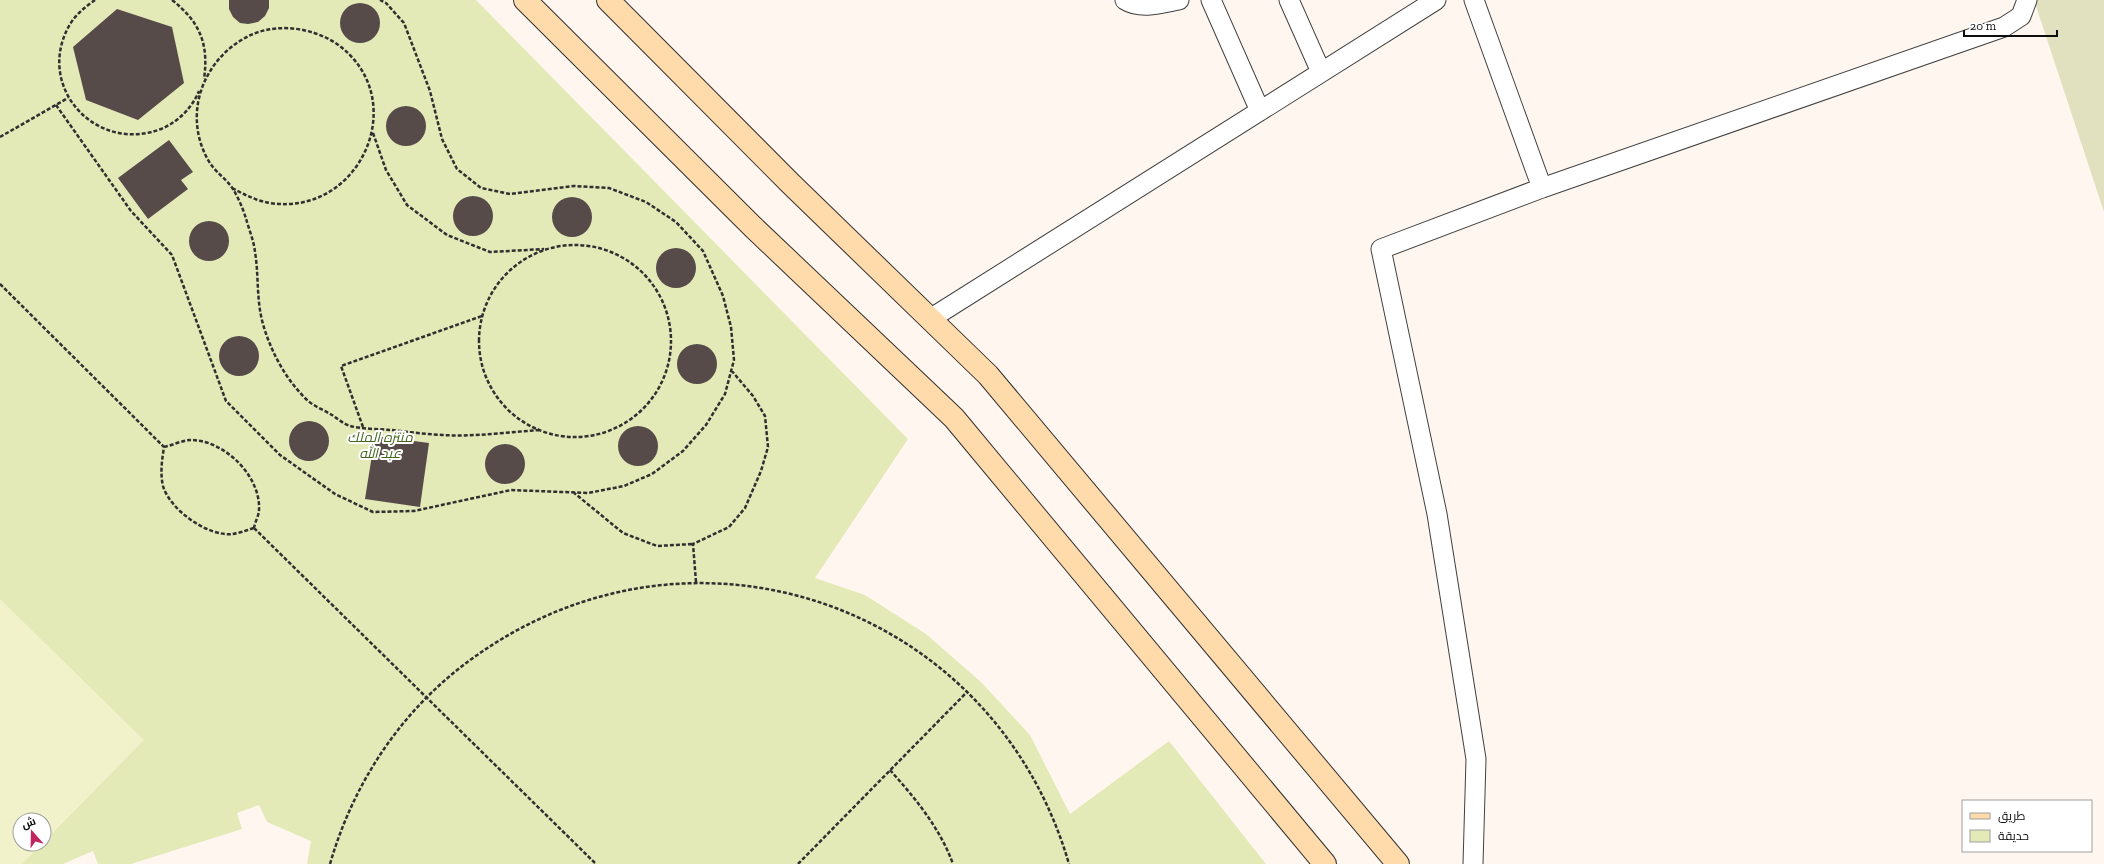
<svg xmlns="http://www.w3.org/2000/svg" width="2104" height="864" font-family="'Zilla Slab',Cairo,serif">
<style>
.green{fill:#e3eab8;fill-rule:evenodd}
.cemetery{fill:#e1e1c0}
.pitch{fill:#f1f1ca}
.building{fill:#574b4a}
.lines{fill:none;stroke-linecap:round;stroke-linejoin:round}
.lane-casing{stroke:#414141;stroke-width:21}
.secondary-casing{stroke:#303030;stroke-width:24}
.path{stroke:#303030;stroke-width:2.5;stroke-dasharray:4 2;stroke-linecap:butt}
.lane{stroke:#fff;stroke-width:19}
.secondary{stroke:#ffdaaa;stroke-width:22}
.labels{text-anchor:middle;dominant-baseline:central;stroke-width:4;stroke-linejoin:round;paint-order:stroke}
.park-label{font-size:14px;font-style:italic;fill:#45671d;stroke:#fff}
</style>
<rect width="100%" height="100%" fill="#fff7ef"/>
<path class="green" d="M0,0H476L908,439L815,578L865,595L926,634L982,683L1030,735L1070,814L1169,741L1266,864H307L311,841L267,822L259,805L237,813L242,829L131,864H98L93,851L63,864H0ZM20,820H44V844H20Z"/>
<path class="cemetery" d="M2034,0H2104V212Z"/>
<path class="pitch" d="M0,599L144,740L44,842V820H20V844H42L22,864H0Z"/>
<path class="building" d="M229,0H269V8L265,16L258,22L248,24L240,23L233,17L229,9Z
M340 23a20 20 0 1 1 40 0a20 20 0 1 1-40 0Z
M117,9L172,27L184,83L138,120L86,100L73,47Z
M386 126a20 20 0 1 1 40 0a20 20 0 1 1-40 0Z
M169,140L193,172L181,180L188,189L148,219L118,178Z
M453 216a20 20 0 1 1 40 0a20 20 0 1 1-40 0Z
M552 217a20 20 0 1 1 40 0a20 20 0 1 1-40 0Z
M189 241a20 20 0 1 1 40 0a20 20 0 1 1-40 0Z
M656 268a20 20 0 1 1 40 0a20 20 0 1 1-40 0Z
M219 356a20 20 0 1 1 40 0a20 20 0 1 1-40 0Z
M677 364a20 20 0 1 1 40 0a20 20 0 1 1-40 0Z
M289 441a20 20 0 1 1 40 0a20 20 0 1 1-40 0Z
M618 446a20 20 0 1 1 40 0a20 20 0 1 1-40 0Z
M375,436L429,443L420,507L365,499Z
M485 464a20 20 0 1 1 40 0a20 20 0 1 1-40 0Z"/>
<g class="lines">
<g class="lane-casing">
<path id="lane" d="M1125,0C1141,10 1163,3 1179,0
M1211,0L1260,111
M1289,0L1321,72
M1474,0L1542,188
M930,319L1436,0
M1473,864L1476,759L1437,514L1381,249L1542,188L2004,27L2021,16L2027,0"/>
</g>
<g class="secondary-casing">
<path id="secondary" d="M525,0L753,227L954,418L1325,864
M608,0L790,183L988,375L1398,864"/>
</g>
<path class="path" d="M95,0C85,7 75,15 69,26C35,87 96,154 161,129C178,122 192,108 199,91
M172,0C200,22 209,44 204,79
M56,105L131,211L172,255L226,401L280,455L335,494L373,512L414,511L511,490L588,493L624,486L652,474L683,451L706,425L725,394L734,360L731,327L723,296L703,251L676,222L646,202L609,188L574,186L510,194L481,188L457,169L442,139L430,91L404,23L386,3L380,0
M373,133L386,170L407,205L447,235L490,252L544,249
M0,137L68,98
M232,188C245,195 257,201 270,203C361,217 413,98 337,44C313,28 280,23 253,34C205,55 182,111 207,158C214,172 226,178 233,189C239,199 244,211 247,222C250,232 254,242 255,252C259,276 256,299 263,324C271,352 285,378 306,399C313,406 324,410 332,415C338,419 344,424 350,426C362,429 378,429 391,430C408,432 425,434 442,435C474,437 508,432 540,430
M479 341a96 96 0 1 1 192 0a96 96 0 1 1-192 0Z
M0,284L164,447C162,460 160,473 163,486C170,510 208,537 233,534C240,533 247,530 254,528
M363,427L341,366L482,316
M164,447C173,445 183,440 191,440C224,440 261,476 259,510C259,515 255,522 254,528
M573,492L623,533L657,546L693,544
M254,528L596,864
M696,582L693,544L729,527L745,508L761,471L768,447L765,416L753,396L731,370
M890,770C915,798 940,828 953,864
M330,864C354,781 403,708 473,658C693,499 994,605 1069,864
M798,864L968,691"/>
<use href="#lane" class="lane"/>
<use href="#secondary" class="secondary"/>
</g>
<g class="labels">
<g class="park-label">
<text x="380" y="437">منتزه الملك<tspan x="380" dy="16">عبد الله</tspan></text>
</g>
</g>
<rect x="1962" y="800" width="130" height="52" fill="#ffffff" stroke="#9f9f9f"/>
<rect x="1970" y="813" width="20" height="6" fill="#ffdaaa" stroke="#9f9f9f"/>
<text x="1998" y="820" font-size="12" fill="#0e0e0e">طريق</text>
<rect x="1970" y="830" width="20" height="12" fill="#e3eab8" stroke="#9f9f9f"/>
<text x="1998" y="840" font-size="12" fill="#0e0e0e">حديقة</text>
<g transform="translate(32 832) rotate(340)"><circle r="19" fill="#ffffff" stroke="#9f9f9f"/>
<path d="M0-3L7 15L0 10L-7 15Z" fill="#c1245f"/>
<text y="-6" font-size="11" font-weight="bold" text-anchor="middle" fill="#0e0e0e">ش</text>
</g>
<path d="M1964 30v6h93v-6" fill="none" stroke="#0e0e0e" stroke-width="2"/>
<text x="1970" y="30" font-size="12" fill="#0e0e0e" stroke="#ffffff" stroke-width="3" paint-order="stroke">20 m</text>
</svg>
